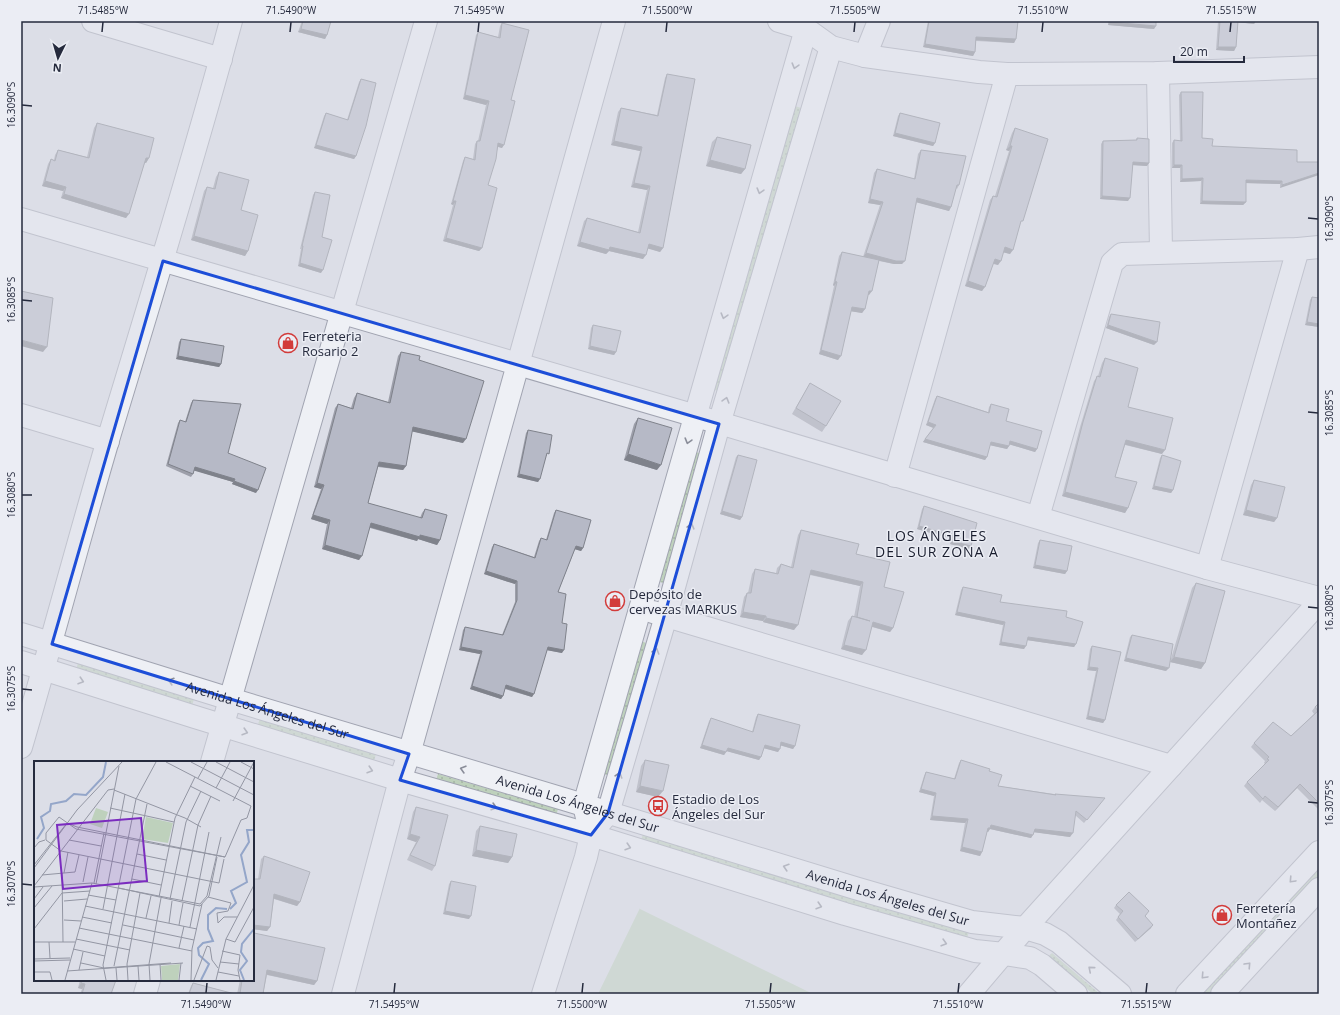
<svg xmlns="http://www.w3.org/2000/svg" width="1340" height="1015" font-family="'Open Sans',sans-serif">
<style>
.grass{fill:url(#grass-dots)}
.green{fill:#bed1bc}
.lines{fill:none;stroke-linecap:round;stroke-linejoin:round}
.minor-casing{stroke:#a1a4b1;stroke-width:24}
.minor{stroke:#eef0f5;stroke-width:22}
.wall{fill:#9d9faa}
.shaded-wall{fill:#7f828b}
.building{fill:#b6b9c6;stroke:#7f828b}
.oneway{stroke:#8a8d99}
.marked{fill:none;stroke:#1d4ed8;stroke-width:3;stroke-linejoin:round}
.ticks{fill:none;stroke:#252a3d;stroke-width:1.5}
.labels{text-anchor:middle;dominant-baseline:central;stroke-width:3;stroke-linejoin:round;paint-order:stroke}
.poi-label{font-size:13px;fill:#252a3d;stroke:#ebedf4;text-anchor:start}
.street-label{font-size:13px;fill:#252a3d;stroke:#ebedf4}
.neighbourhood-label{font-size:14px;letter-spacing:1px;fill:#181c2d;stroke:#ebedf4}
.inset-river{fill:none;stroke:#94a6c9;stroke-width:2}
.inset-road{fill:none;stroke:#9396a3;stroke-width:1}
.view{fill:#7b2cbf;fill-opacity:0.15;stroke:#7b2cbf;stroke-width:2}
.inset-edge{fill:none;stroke:#252a3d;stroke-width:2}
.neatline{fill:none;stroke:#252a3d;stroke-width:1.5}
.ticks-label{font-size:10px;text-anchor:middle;fill:#252a3d}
</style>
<defs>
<pattern id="grass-dots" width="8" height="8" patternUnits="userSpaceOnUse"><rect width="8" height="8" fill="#bed1bc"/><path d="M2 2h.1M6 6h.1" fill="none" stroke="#a3b4a2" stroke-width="1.8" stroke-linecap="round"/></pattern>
</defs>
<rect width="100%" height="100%" fill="#dcdee7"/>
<path class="grass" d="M795,106L801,108L720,391L714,390Z
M696,452L702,454L665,583L659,582Z
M641,641L646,643L609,775L603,774Z
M78,663L194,699L192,706L76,670Z
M260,718L376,754L374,761L258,725Z
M438,774L558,809L556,816L436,780Z
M643,834L969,932L967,938L849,905L641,840Z
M1319,868V876L1209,994H1202Z
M1052,953L1100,994H1093L1049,956Z"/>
<path class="green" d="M640,908V909L813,994H598Z"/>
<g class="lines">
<g class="minor-casing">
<g id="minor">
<path d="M93,21L221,59"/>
<path d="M779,21L806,29L831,47L865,56L979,72L1007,74L1158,73L1319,67"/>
<path d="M865,56L879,21"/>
<path d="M1158,73L1161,252"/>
<path d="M21,219L696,416L1207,568L1319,598"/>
<path d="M21,415L108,441"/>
<path d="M895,476L1007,74"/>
<path d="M1038,517L1112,263L1122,254L1298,249L1319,247"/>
<path d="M1207,568L1298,249"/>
<path d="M653,612L1171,766"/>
<path id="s1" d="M21,634L230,699L567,800L855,888L972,922L1025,928L1045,934L1059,942L1120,994"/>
<path d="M21,662L195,717L400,780L591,835L845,914L975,951L1004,954L1030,958L1042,965L1076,994"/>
<path d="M21,747C51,645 78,542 108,440C150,301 193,162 231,21"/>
<path d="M212,762L426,21"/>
<path d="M599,824L608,813L666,616L719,424L831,47"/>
<path d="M145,994L149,980"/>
<path d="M343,994L400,780L409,754L614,21"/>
<path d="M543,994L586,857L591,835L584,805L806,29"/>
<path d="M969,994L1025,928L1319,602"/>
<path d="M1187,994L1319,852"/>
<path d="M1222,994L1319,889"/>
</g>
</g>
<use href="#minor" class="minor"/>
</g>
<path class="wall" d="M302,21H331L327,35L325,39L298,32Z
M928,21H1018L1016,39L1014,43L976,41L975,52L973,56L923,47Z
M1108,21H1156L1154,29L1108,25Z
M1218,21H1256L1254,24L1238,22L1236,47L1234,51L1216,50Z
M502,23L511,100L502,148L498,147L488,185L482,248L479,251L443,241L453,205L451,204L463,161L465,157L473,159L475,144L477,141H478L486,105L463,99L476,35L478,32L498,37L500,26Z
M667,74L663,248L660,252L648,248L643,259L609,251L606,254L577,246L584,221L587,218L638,232L647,190L631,187L640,151L611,145L618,112L621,108L657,115L665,78Z
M361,79L356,156L354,159L314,148L324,116L326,113L347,120L359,82Z
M1181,92L1202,138L1212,146L1297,162H1319L1280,188V184L1246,183V202L1243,205L1200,204L1201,181L1180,182V168H1172V143L1174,140L1180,141L1179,95Z
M900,113L935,143L933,146L893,136L898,116Z
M97,123L149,158L146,163L145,162L126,218L61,198L63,191L42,186L48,164L51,159L54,160L55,155L58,150L87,157L94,128Z
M1015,128L1020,225L1010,254L1003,252L998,265L993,264L982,291L965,286L990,200L993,196H995L1009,151L1006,150L1012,133Z
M717,137L745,169L741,174L706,166L712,142Z
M1137,138L1147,166L1133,165L1128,201L1100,199L1101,144L1103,141L1136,140Z
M921,150L959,185L957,189L956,188L951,207L949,211L917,202L902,264H894L879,261L869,295H868L865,309L862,313L851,311L838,360L819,354L834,286L833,285L839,256L842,252L863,257L880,205L868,203L874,173L877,169L914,179L918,154Z
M219,172L241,210L248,251L245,256L191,240L204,191L207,187L213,188L216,177Z
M315,192L322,237L321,273L298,266L301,249H300L313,195Z
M1312,297L1319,327L1305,325L1310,300Z
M1111,314L1154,345L1106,328L1109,317Z
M593,325L616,352L614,355L588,349L591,328Z
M181,339L221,364L219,367L176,359L179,342Z
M401,352L419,360L463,443L412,431L406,466L403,470L378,467L368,503L420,518L422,513L425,509L440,540L437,545L418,539L417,541L370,528L359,560L322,549L327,524L311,519L321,489L314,487L335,408L338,404L351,408L354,398L357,393L388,402L398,356Z
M1105,358L1128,407L1162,454L1125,445L1115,477L1128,508L1125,513L1062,496L1080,427L1094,381L1098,376L1102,363Z
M810,383L826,426L822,432L792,414Z
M937,396L988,412L989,407L991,404L1006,421L1037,449L1035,452L1009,444V446L1007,449L990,445L987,457L985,460L923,442L933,428L926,425L935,399Z
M193,400L228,453L256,493L232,484L233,482L194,470L193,474L191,477L166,466L178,423L180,420L185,422L191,403Z
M638,418L657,470L624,460L634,424Z
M528,430L547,456H546L538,482L517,477L526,433Z
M738,455L742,517L740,520L720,514L736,457Z
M1162,455L1173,490L1171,493L1152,489L1160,458Z
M1254,480L1277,518L1274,522L1243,515L1251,485Z
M924,506L971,546L969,549L950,544L952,539L917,529L922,509Z
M556,510L583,548L581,551L575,549L558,592L562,623V653L547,650L532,697L505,689L503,696L501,699L470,689L480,654L459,650L463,630L465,627L502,635L515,602V584L484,574L492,547L494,544L534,557L539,541L541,538L546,540L554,513Z
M801,530L856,554L884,587L893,628L890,632L872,627L862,655L841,649L848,621L852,616L854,617L860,586L810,575L794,630L763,622V621L740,617L744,597L747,593H748L752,574L755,569L776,573L777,568L781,564L791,567L798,535Z
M1040,540L1067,571L1065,574L1033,568L1038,543Z
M1196,583L1205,663L1201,669L1170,662L1192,588Z
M963,587L1000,602L1076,644L1074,647L1027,640L1024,649L999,645L1003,625L955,615L961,590Z
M1132,635L1166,671L1124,661L1130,637Z
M1092,646L1121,652L1105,720L1103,723L1086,719L1096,671L1087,670L1090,649Z
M1319,703V810L1297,788L1275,811L1262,800L1260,803L1244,786L1247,782L1265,764L1264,763L1265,761L1251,747L1254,743L1291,736L1314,714L1312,711L1315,707Z
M758,714L795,746L793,749L780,745L778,752L764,748L761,757L759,760L727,751L724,755L700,748L709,721L711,718L752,732L756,717Z
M645,760L658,797L636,792L641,766Z
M961,760L989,771L998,786L1054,794H1055L1102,801L1084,823L1075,815L1070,837L1034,832L1031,838L990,829L988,832H987L982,852L980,856L960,851L965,823L930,820L934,796L919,792L924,776L926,772L954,779L959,763Z
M416,807L435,866L432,871L407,860L416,842L407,839L413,812Z
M480,826L512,857L508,863L472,856L476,831Z
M264,856L300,902L297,906L274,899L270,927L267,931L253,929V879H258L261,859Z
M451,881L469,919L443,914L449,884Z
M1116,905L1147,914L1145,916L1151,928L1135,942L1116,920L1120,914L1114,908Z
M254,933L317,981L314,985L267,975L263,994H237L240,980H253V935Z
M80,980H116L111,994H80L82,989L78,988Z
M193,983L235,994H188L191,986Z"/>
<path class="shaded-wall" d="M1237,21H1256L1254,24L1236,22Z
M1110,22L1156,26L1154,29L1108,25Z
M301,29L327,35L325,39L298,32Z
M976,37L1016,39L1014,43L974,40Z
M925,44L975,52L973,56L923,47Z
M1218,47H1236L1234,51L1216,50Z
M465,95L489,101L486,105L463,99Z
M895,133L935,143L933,146L893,136Z
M614,141L642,147L640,151L611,145Z
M498,143L504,145L502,148L496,146Z
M316,145L356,156L354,159L314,148Z
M1010,146H1012L1009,151L1006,150Z
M146,158H149L146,163L143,162Z
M710,160L745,169L741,174L706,166Z
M1133,162L1149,163L1147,166L1131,165Z
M1174,165H1182L1180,168H1172Z
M1319,173V175L1280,188L1282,185Z
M1203,178L1201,181L1180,182L1182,179Z
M1246,180L1282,181L1280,184L1244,183Z
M45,181L66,187L63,191L42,186Z
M634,183L650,186L647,190L631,187Z
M64,194L129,214L126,218L61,198Z
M1102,196L1130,198L1128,201L1100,199Z
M917,198L951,207L949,211L915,202Z
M870,199L883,202L880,205L868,203Z
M453,201H456L453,205L451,204Z
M1202,201L1246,202L1243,205L1200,204Z
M194,236L248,251L245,256L191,240Z
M446,238L482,248L479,251L443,241Z
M580,242L610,247L646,255L643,259L609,251L606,254L577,246Z
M649,244L663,248L660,252L646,248Z
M1005,247L1013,250L1010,254L1002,252Z
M866,253L905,261L902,264H894L863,257Z
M995,259L1001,261L998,265L992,263Z
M300,263L323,270L321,273L298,266Z
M835,281L837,282L834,286L833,285Z
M968,281L985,287L982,291L965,286Z
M869,291H872L869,295L866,294Z
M852,307L865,309L862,313L849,311Z
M1307,322L1319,324V327L1305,325Z
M1108,325L1157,342L1154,345L1106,328Z
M21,340L47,347L43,352L21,346Z
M590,346L616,352L614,355L588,349Z
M821,350L841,356L838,360L819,354Z
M178,356L221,364L219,367L176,359Z
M928,422L936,425L934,428L926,425Z
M413,427L466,439L463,443L410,431Z
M925,439L987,457L985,460L923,442Z
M1126,440L1165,450L1162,454L1123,444Z
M1010,441L1037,449L1035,452L1008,444Z
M991,442L1009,446L1007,449L989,445Z
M628,454L661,465L657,470L624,460Z
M379,462L406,466L403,470L376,466Z
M195,467L235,479L233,482L192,470Z
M519,474L540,479L538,482L517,477Z
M234,481L258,490L256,493L232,484Z
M317,483L324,485L321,489L314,487Z
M1154,486L1173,490L1171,493L1152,489Z
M1065,492L1128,508L1125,513L1062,496Z
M1246,510L1277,518L1274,522L1243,515Z
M722,511L742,517L740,520L720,514Z
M313,515L330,520L327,524L311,519Z
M371,523L420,535L440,540L437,545L418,539L417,541L369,527Z
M919,526L954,536L952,539L917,529Z
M952,541L971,546L969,549L950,544Z
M325,545L362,556L359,560L322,549Z
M576,546L583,548L581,551L574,549Z
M1035,565L1067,571L1065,574L1033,568Z
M811,570L863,582L860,586L808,574Z
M486,571L517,581L515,584L484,574Z
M743,612L766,616L763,621L740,617Z
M957,612L1005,622L1003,625L955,615Z
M766,618L798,625L794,630L763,622Z
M873,622L893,628L890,632L870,626Z
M1028,637L1076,644L1074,647L1026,640Z
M1001,642L1026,646L1024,649L999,645Z
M844,645L866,650L862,655L841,649Z
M461,647L482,651L480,654L459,650Z
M548,647L564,650L562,653L546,650Z
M1174,657L1205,663L1201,669L1170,662Z
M1126,658L1169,668L1166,671L1124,661Z
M1089,667L1098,668L1096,671L1087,670Z
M506,685L534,694L532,697L504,688Z
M472,686L503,696L501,699L470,689Z
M1088,716L1105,720L1103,723L1086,719Z
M781,742L795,746L793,749L779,745Z
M702,745L726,752L724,755L700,748Z
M765,745L780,749L778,752L763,748Z
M728,748L761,757L759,760L726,751Z
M1300,784L1297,788L1275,811L1278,807Z
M640,786L663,791L658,797L636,792Z
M921,789L936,793L934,796L919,792Z
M932,816L968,819L965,823L930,820Z
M991,825L1033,835L1031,838L990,829L988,832L985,831Z
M1035,829L1073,833L1070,837L1032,832Z
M410,834L420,837L416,842L407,839Z
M962,847L982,852L980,856L960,851Z
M476,850L512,857L508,863L472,856Z
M274,894L300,902L297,906L272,898Z
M445,911L471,916L469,919L443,914Z
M253,925L270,927L267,931L253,929Z
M1153,925L1151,928L1135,942L1138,939Z
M267,970L317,981L314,985L264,974Z
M81,983L85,984L82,989L78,988Z"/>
<path class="building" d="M303,21H331L327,35L301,29Z
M929,21H1018L1016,39L976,37L975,52L925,44Z
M1111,21H1156V26L1110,22Z
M1220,21H1238L1236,47H1218Z
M502,23L529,30L511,100L515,101L504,145L498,143L496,159L488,185L497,188L482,248L446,238L456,201H453L465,157L475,160L477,141H480L489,101L465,95L478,32L500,38Z
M667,74L695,79L663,248L649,244L646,255L610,247L609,250L580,242L587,218L640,233L650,186L634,183L642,147L614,141L621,108L658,116Z
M361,79L376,83L366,126L356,156L316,145L326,113L348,120Z
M1181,92H1203L1202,138L1213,139L1212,146L1297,150V162H1319V173L1282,185V181L1246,180V202L1202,201L1203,178L1182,179V165H1174V140L1182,141Z
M900,113L940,123L935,143L895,133Z
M97,123L154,138L149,158H146L129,214L64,194L66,187L45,181L51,159L55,161L58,150L89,158Z
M1015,128L1048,139L1023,221H1021L1013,250L1005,247L1001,261L995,259L985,287L968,281L993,196L997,197L1012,146H1010Z
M717,137L751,145L745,169L710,160Z
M1137,138L1149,139V163L1133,162L1130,198L1102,196L1103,141L1137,140Z
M921,150L966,156L959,185H957L951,207L917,198L905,261H896L866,253L883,202L870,199L877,169L915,179Z
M219,172L249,180L241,210L258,215L248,251L194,236L207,187L215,189Z
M315,192L330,195L322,237L332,240L323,270L300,263L303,246H302Z
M842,252L879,260L872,291H869L865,309L852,307L841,356L821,350L837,282L835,281Z
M21,291L53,298L47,347L21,340Z
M1312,297L1319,298V324L1307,322Z
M1111,314L1160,322L1157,342L1108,325Z
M593,325L621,331L616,352L590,346Z
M181,339L224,346L221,364L178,356Z
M401,352L420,356L419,360L484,381L466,439L413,427L406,466L379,462L368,503L422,518L425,509L447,515L440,540L420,535V537L371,523L362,556L325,545L330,520L313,515L324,485L317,483L338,404L353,409L357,393L390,403Z
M1105,358L1138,368L1128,407L1173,418L1165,450L1126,440L1115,477L1137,482L1128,508L1065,492L1083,422L1097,376L1100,377Z
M810,383L841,401L826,426L796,408Z
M937,396L989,413L991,404L1009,409L1006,421L1042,431L1037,449L1010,441L1009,446L991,442L987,457L925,439L936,425L928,422Z
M193,400L241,404L228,453L266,468L258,490L234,481L235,479L195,467L193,474L168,464L180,420L186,422Z
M638,418L672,428L661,465L628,454Z
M528,430L552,435L549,454L547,453L540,479L519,474Z
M738,455L757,460L742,517L722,511Z
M1162,455L1181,461L1173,490L1154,486Z
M1254,480L1285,487L1277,518L1246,510Z
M924,506L977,523L971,546L952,541L954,536L919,526Z
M556,510L591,520L583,548L576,546L558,592L566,594L562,623L567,624L564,650L548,647L534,694L506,685L503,696L472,686L482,651L461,647L465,627L503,635L517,600V581L486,571L494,544L535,558L541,538L547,540Z
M801,530L859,544L856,554L890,562L884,587L904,592L893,628L873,622L866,650L844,645L852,616L870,621L857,617L863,582L811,570L798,625L766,618V616L743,612L747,593H751L755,569L778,574L781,564L793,568Z
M1040,540L1072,546L1067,571L1035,565Z
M1196,583L1225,591L1205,663L1174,657Z
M963,587L1002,595L1000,602L1067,611L1066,617L1083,622L1076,644L1028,637L1026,646L1001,642L1005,622L957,612Z
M1132,635L1173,644L1169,668L1126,658Z
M1092,646L1121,652L1105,720L1088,716L1098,668L1089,667Z
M1319,703V739L1318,740H1319V803L1300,784L1278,807L1265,796L1263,799L1247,782L1269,760L1267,759L1269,757L1254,743L1273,722L1291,736L1318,711L1315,707Z
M758,714L800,725L795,746L781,742L780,749L765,745L761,757L728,748L726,752L702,745L711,718L753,732Z
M645,760L669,765L663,791L640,786Z
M961,760L990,769L989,771L1002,775L998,786L1056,795L1055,794L1105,798L1087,820L1076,811L1073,833L1035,829L1033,835L991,825L990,828H988L982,852L962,847L968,819L932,816L936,793L921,789L926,772L955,779Z
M416,807L448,815L435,866L410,855L420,837L410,834Z
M480,826L517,834L512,857L476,850Z
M264,856L310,872L300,902L274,894L270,927L253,925V879H260Z
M451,881L476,886L471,916L445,911Z
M1129,892L1149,911L1145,916L1153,925L1138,939L1118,917L1123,911L1116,905Z
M254,933L325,948L317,981L267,970L263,994H240L242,980H253V941Z
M82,980H116L111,994H82L85,984L81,983Z
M193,983L235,994H189Z"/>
<defs><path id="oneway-chevron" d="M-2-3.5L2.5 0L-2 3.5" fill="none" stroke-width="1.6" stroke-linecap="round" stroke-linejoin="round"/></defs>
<g class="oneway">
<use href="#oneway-chevron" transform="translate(795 66) rotate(106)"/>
<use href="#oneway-chevron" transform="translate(760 191) rotate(106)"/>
<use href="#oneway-chevron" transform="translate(724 316) rotate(106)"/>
<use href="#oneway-chevron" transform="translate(726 400) rotate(-74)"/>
<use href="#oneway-chevron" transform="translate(688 441) rotate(106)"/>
<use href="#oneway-chevron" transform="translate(691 526) rotate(-75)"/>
<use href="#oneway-chevron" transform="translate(656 651) rotate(-73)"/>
<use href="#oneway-chevron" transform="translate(81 681) rotate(18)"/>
<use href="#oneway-chevron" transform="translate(171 681) rotate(-163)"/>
<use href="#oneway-chevron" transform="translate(245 732) rotate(17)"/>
<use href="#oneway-chevron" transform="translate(463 769) rotate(-164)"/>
<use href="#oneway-chevron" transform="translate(370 770) rotate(17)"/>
<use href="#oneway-chevron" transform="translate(619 775) rotate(-73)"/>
<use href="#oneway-chevron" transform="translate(494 807) rotate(16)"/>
<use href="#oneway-chevron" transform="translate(628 847) rotate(17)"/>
<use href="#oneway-chevron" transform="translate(786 867) rotate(-163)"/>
<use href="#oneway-chevron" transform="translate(1292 880) rotate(133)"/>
<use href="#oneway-chevron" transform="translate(819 906) rotate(17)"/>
<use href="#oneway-chevron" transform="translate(944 943) rotate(16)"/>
<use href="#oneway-chevron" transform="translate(1248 965) rotate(-47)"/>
<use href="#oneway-chevron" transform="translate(1091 969) rotate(-140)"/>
<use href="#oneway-chevron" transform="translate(1204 976) rotate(133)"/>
</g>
<path d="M0 0H1340V1015H0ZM163,261L719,424L608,813L591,835L400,780L409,754L52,644Z" fill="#dcdee7" fill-opacity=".55" fill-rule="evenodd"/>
<path class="marked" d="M163,261L719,424L608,813L591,835L400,780L409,754L52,644Z"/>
<path class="ticks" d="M102,32L103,22M290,32L291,22M478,32L479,22M666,32L667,22M854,32L855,22M1042,32L1043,22M1230,32L1231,22M22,105L32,106M1308,218L1318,219M22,300L32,301M1308,412L1318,413M22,495H32M1308,607L1318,608M22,689L32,690M1308,802L1318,803M22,884L32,885M206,993L207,983M394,993L395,983M582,993L583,983M770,993L771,983M958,993L959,983M1146,993L1147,983"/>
<defs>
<g id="shop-ring" transform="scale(1)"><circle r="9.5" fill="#ebedf4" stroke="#d23b3a" stroke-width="1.5"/><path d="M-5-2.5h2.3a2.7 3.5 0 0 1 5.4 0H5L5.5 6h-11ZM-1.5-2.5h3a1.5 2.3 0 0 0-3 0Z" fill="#d23b3a"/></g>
<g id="bus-ring" transform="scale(1)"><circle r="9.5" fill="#ebedf4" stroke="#d23b3a" stroke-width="1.5"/><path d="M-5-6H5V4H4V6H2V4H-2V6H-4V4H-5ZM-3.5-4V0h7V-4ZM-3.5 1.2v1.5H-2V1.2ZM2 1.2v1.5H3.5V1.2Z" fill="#d23b3a"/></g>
</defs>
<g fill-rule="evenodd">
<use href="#shop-ring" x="288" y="343"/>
<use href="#shop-ring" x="615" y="601"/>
<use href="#bus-ring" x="658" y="806"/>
<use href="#shop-ring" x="1222" y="915"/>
</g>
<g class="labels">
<g class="poi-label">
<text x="302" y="336">Ferreteria<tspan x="302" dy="15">Rosario 2</tspan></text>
<text x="629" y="594">Depósito de<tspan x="629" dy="15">cervezas MARKUS</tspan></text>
<text x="672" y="799">Estadio de Los<tspan x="672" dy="15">Ángeles del Sur</tspan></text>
<text x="1236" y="908">Ferretería<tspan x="1236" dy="15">Montañez</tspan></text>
</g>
<g class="street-label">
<text stroke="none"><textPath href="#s1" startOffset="258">Avenida Los Ángeles del Sur</textPath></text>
<text stroke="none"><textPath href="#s1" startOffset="582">Avenida Los Ángeles del Sur</textPath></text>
<text stroke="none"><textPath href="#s1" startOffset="906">Avenida Los Ángeles del Sur</textPath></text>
</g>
<g class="neighbourhood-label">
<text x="937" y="535">LOS ÁNGELES<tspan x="937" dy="16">DEL SUR ZONA A</tspan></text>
</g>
</g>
<g transform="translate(34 761)">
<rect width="220" height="220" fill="#dcdee7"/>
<path d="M112,56L139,62L134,82L108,78ZM146,203L144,219H128L127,205Z" fill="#bed1bc"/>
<path d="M62,47L74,51L68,67L56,63Z" fill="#bed1bc"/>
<path class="inset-river" d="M3,78L10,67L7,56L16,50L17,43L32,40L40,33L52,34L69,16L72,1M196,148L202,142L197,130L213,121L207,94L215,81L213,69H220M167,219L175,203L165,194L164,187L169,182L179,180L174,168V154L182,147L193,148M210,219L206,209L213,200L207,191L208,183L220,168"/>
<path class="inset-road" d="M132,1L217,45L213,57L207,59L191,96M157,1L220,34M182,1L220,21M207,1L220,8M164,17L173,1M156,25L186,40M182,27L196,1M80,29L151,57L167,66M199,40L220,1M76,47L140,61M33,62L43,66L191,96M12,79L27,90L185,122L190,98M12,79V72L25,56L42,68L191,96M35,79L67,85M0,87L5,81L11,79M103,93L132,99M0,104L33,62M0,107L43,49L88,1M28,112L29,181M30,112L34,91M8,114L41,111L45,94M98,118L127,124M49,121L54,96M60,122L70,72M62,123L85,5M0,125L74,29L80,28M0,126L58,122L166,143L173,135L187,76M85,127L166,145L175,135L183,96M54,134L82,139M125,136L141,57L161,16M174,136L197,142L194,150L183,152L184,162L190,156H203M0,138L9,126M136,138L152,61L167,30M30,140L53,138M148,140L164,64L177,35M51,145L163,168M0,147L18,125M69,148L91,33M48,156L78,162M112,157L117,135M30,159L47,160M135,162L138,140M89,164L160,179M145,164L149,142M156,166L175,71M45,167L158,190M0,168L28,132L56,130M42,178L96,189M192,178L201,181L220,146M0,181H41M15,181L16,197M145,187L150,165M39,188L71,195M188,190L206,194L204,209L206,219M0,198L36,197M0,200L36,199M186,201L205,203M47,202L70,207L137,202M126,203L127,219M80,205L113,43M104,205L105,219M82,207L83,219M45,209L49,191M33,210L149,202M0,211H16L18,219M184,211L205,215M31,219L58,122M72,219L69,204L102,38L122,1M94,219L93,203L106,132M116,219L115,203L127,137M145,219L147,202M157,219L158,188L168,143M160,219L173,185L176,186L178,199L184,207M182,219L192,178L220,124"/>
<path class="view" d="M107,57L113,120L29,128L23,64Z"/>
<rect width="220" height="220" class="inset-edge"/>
</g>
<rect width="1340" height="1015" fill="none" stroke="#ebedf4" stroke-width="44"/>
<g transform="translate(58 58) rotate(185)" stroke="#ebedf4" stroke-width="3" paint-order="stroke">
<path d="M0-3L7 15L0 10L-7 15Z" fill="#252a3d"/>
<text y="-6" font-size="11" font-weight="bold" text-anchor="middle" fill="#252a3d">N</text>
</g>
<path d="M1174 56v6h70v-6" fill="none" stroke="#252a3d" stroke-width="2"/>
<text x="1180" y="56" font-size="12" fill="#252a3d" stroke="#ebedf4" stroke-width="3" paint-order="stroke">20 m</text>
<rect x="22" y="22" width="1296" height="971" class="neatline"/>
<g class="ticks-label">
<text x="103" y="14">71.5485°W</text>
<text x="291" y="14">71.5490°W</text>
<text x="479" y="14">71.5495°W</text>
<text x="667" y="14">71.5500°W</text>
<text x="855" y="14">71.5505°W</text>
<text x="1043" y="14">71.5510°W</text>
<text x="1231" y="14">71.5515°W</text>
<text transform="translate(11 105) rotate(-90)" y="4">16.3090°S</text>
<text transform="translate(1329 219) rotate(-90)" y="4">16.3090°S</text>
<text transform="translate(11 300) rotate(-90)" y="4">16.3085°S</text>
<text transform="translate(1329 413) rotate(-90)" y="4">16.3085°S</text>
<text transform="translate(11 495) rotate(-90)" y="4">16.3080°S</text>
<text transform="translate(1329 608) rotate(-90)" y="4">16.3080°S</text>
<text transform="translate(11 689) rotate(-90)" y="4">16.3075°S</text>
<text transform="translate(1329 803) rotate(-90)" y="4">16.3075°S</text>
<text transform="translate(11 884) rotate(-90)" y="4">16.3070°S</text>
<text x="206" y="1008">71.5490°W</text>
<text x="394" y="1008">71.5495°W</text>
<text x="582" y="1008">71.5500°W</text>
<text x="770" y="1008">71.5505°W</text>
<text x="958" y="1008">71.5510°W</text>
<text x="1146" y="1008">71.5515°W</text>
</g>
</svg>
